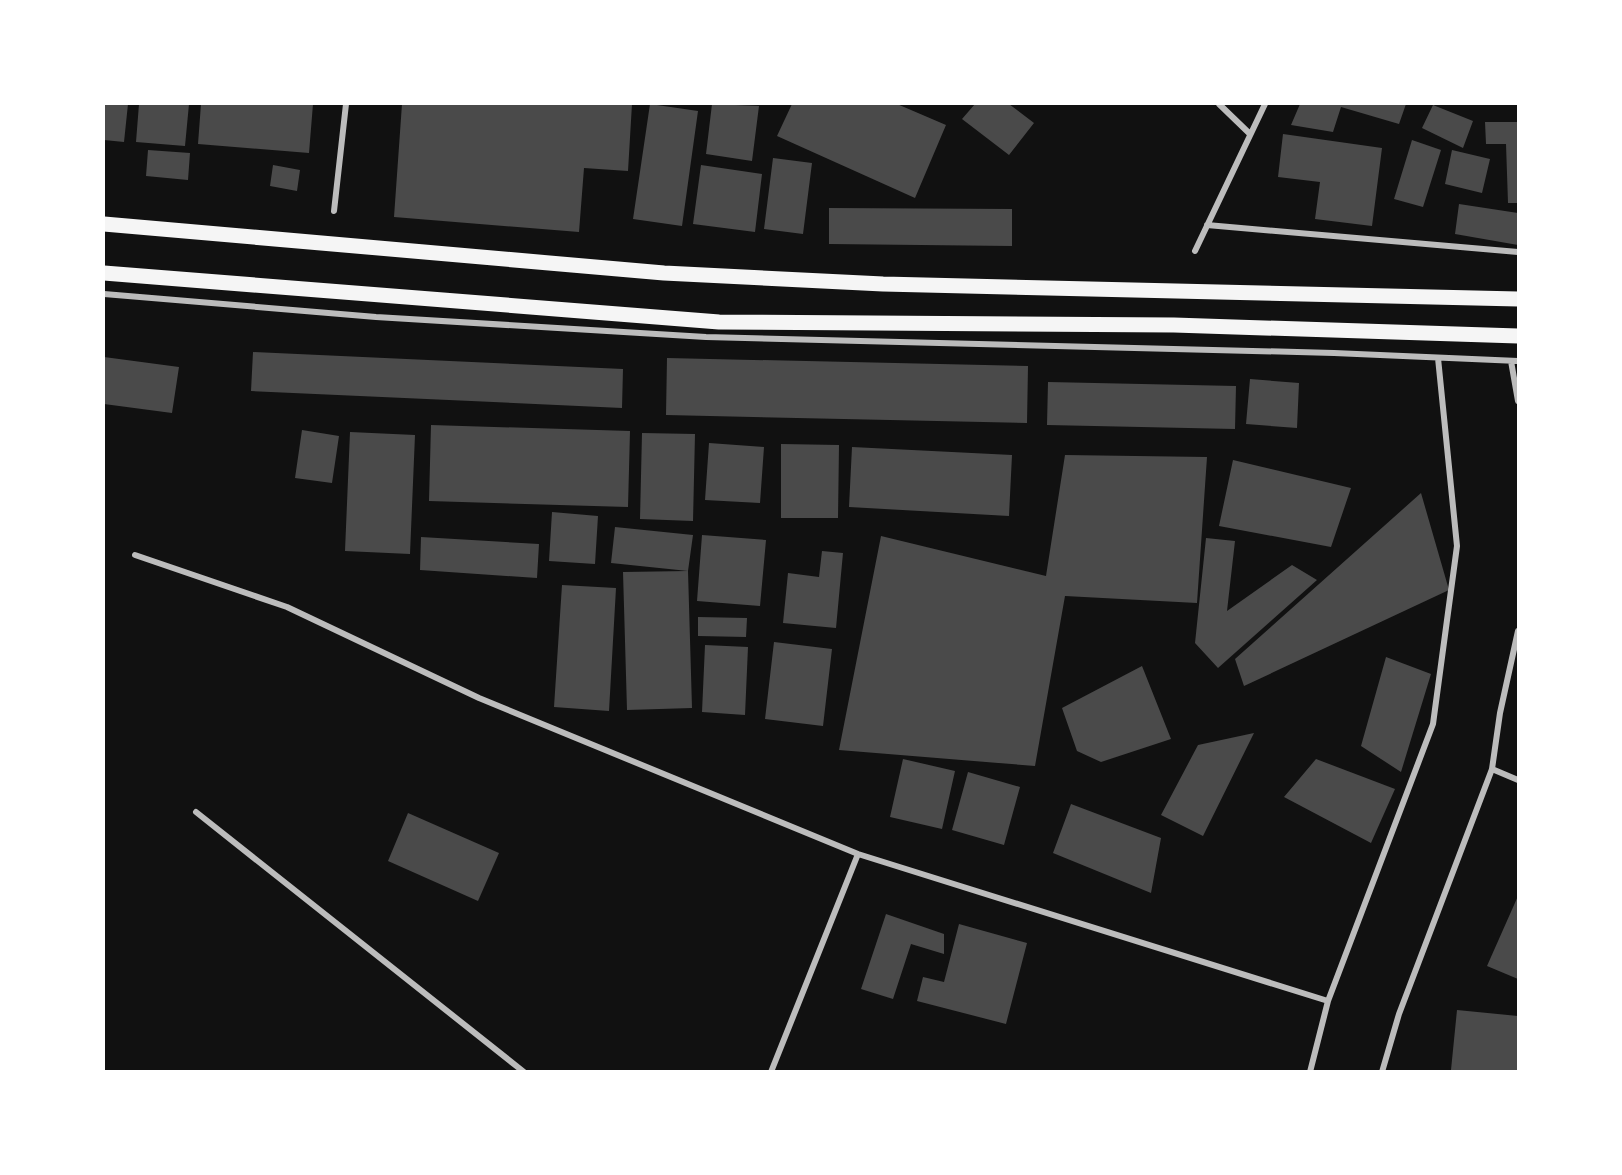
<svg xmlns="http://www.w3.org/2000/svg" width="1622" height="1175" font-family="'Sofia Sans Condensed',sans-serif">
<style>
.building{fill:#4a4a4a}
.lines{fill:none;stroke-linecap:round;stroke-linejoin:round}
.minor{stroke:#bcbcbc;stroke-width:6}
.primary{stroke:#f5f5f5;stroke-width:15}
</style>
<rect width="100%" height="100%" fill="#111"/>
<path class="building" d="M104,104H128L124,142L104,140Z
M139,104H189L185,146L136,142Z
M201,104H313L309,153L198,144Z
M402,104H632L628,171L584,168L579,232L394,217Z
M650,104L698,111L682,226L633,219Z
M712,104L759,106L752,161L706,154Z
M792,104H897L946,125L915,198L777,136Z
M975,104H1009L1034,123L1009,155L962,119Z
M1300,104H1406L1399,124L1341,107L1333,132L1291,125Z
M1433,105L1473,121L1463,148L1422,128Z
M1485,122H1518V203H1508L1506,144H1486Z
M1283,134L1382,148L1372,226L1315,219L1320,182L1278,177Z
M1412,140L1441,150L1423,207L1394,199Z
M148,150L190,153L188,180L146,176Z
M1452,150L1490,159L1482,193L1445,184Z
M773,158L812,163L803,234L764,229Z
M273,165L300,170L297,191L270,186Z
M701,165L762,174L755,232L693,224Z
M1459,204L1518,213V245L1455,234Z
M829,208L1012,209V246L829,244Z
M253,352L623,369L622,408L251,391Z
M104,357L179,367L172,413L104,404Z
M667,358L1028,366L1027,423L666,415Z
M1250,379L1299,383L1297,428L1246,424Z
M1048,382L1236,386L1235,429L1047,425Z
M431,425L630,431L628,507L429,501Z
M302,430L339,436L332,483L295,478Z
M350,432L415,435L410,554L345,551Z
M642,433L695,434L693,521L640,519Z
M709,443L764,447L760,503L705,500Z
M781,444L839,445L838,518H781Z
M852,447L1012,455L1009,516L849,507Z
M1065,455L1207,457L1197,603L1065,596L1035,766L839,750L881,536L1046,576Z
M1233,460L1351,488L1331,547L1219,526Z
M1421,493L1449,590L1244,686L1235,659Z
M552,512L598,516L595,564L549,561Z
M615,527L693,535L688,571L692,708L627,710L623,572L688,571L611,563Z
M702,535L766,540L760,606L697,601Z
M421,537L539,544L537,578L420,570Z
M1206,538L1235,541L1227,611L1292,565L1317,580L1218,668L1195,643Z
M822,551L843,553L836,628L783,623L788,573L819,577Z
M562,585L616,588L609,711L554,707Z
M698,617L747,618L746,637L698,636Z
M774,642L832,649L823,726L765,719Z
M705,645L748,647L745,715L702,712Z
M1386,657L1431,674L1401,772L1361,746Z
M1142,666L1171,739L1101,762L1077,751L1062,708Z
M1254,733L1203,836L1161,815L1198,745Z
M903,759L955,771L942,829L890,817Z
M1316,759L1395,789L1371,843L1284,797Z
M968,772L1020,787L1004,845L952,830Z
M1071,804L1161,838L1151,893L1053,853Z
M408,813L499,853L478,901L388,861Z
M1518,896V979L1487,966Z
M886,914L944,934V954L911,944L893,999L861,989Z
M959,924L1027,943L1006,1024L917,1001L923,977L944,982Z
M1457,1010L1518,1016V1072L1451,1070Z"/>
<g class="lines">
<path class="minor" d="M1219,104L1250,134
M334,211L346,104
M1207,225L1518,252
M1195,251L1265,104
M104,294L376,317L706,337L1334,353L1518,361
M1511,361L1518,401
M135,555L287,607L479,698L858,854L1328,1001
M1492,769L1518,780
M196,812L524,1072
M771,1072L858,854
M1310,1072L1328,1001L1433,724L1457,546L1438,358
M1382,1072L1399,1014L1492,769L1500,713L1518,631"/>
<path class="primary" d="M104,224L664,273L883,284L1518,299
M104,273L719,322L1174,325L1518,336"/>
</g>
<rect width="1622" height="1175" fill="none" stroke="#ffffff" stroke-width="210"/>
</svg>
